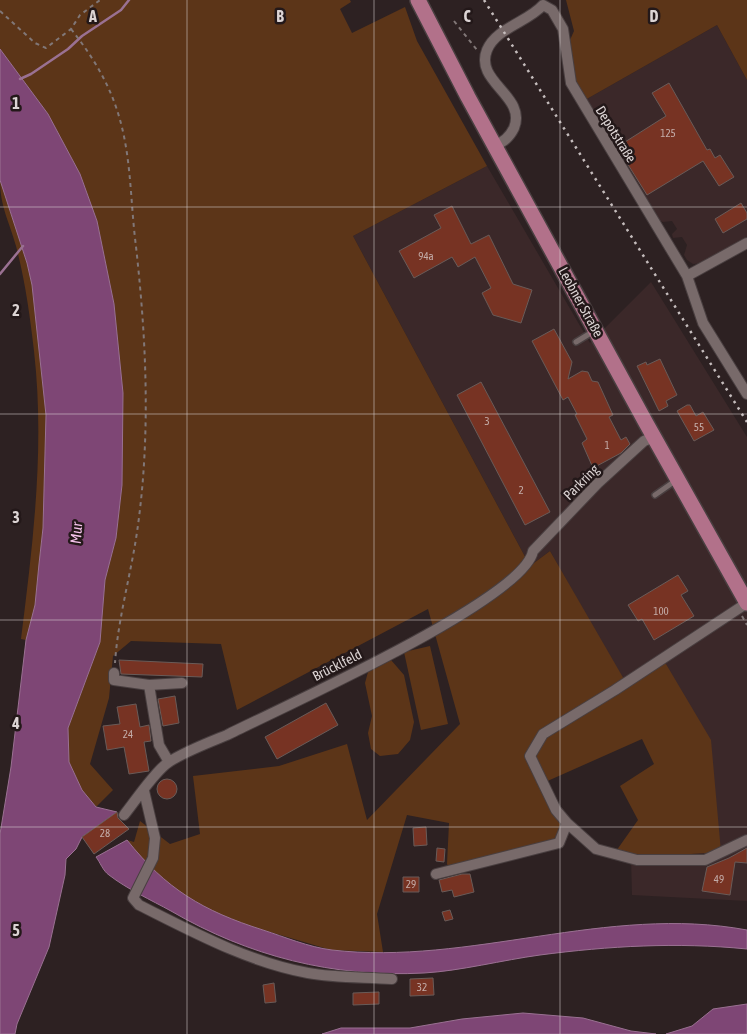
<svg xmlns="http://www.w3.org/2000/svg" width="747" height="1034" font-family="'Asap Condensed',sans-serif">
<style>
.built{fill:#3b2829}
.green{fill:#5c3518}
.water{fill:#7e4675;stroke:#9a7192}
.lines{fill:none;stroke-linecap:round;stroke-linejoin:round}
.stream{stroke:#9a7192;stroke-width:2.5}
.building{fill:#773323;stroke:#695b58}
.lane-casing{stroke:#493f40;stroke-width:8}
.street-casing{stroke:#493f40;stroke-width:12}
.primary-casing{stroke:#493f40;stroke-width:18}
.path{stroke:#817777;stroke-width:2;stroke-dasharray:4 4;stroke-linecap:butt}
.lane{stroke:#786a6a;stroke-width:5}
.street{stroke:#786a6a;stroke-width:10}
.primary{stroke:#b2718a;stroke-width:15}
.rail{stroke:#c5bdbd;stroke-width:2.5;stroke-dasharray:2.5 5;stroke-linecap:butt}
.grid{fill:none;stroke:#dcd4d4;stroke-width:1;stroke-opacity:0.55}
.labels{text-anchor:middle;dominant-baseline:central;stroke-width:5;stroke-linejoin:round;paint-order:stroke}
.number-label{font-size:11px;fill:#c3aca8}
.street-label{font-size:14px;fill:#dcd4d4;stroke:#231819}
.water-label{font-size:15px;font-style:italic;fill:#f6c4ec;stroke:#231819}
.grid-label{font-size:16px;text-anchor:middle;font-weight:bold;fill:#dcd4d4;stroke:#231819;stroke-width:5;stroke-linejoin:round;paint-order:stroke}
</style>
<rect width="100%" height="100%" fill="#2d2122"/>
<path class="built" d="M717,25L747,80V240L705,263L693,264L687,260L684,255L687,245L682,237L673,238L672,234L677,229L672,221L663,222L658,220L612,147L611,139L616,132L607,117H598L585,100Z
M487,166L590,343L651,282L747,437V901L632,895L631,858L720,852L550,551L530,566L353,236Z"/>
<path class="green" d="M0,0H350L351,2L340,9L352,33L405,7L417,41L487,166L353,236L530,566L550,551L625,681L663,659L711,740L721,852L631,858L614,854L638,820L620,786L654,764L642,739L543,783L567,823L559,843L450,870L447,864L449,823L407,815L377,914L383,952L331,950L226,919L172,888L143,861L127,840L134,842L140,821L170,844L200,834L193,776L279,766L347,744L367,820L460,724L428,609L237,710L221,644L131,641L113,656L109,698L90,764L113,790L96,807L82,790L69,762L68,728L100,642L105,580L116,538L122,485L123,393L114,304L97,221L80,174L48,114L0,49Z
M566,0H747V80L717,25L585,100L575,80L572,67L570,40L574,31Z
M0,180L27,263L32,285L46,415L43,528L35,605L26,640L21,639C33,543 45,448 34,351C30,316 25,280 16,246C9,221 0,206 0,180Z
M430,646L448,724L421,730L404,652Z
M391,660L404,675L414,722L410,740L398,754L380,756L371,749L368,733L372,716L365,683L368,672Z"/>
<path class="water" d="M0,49L48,114L80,174L97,221L114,304L123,393L122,485L116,538L105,580L100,642L68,728L69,762L82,790L96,807L117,812L82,837L76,849L66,859L65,875L49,947L17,1024L15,1034H0V834L11,767L26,640L35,605L39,564L43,528L46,415L32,285L27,263L0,180Z
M127,840C166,889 203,911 263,930C285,937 308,947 332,950C470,966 607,904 747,930V949C677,942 609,946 540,955C503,960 460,971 424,973C334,978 248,956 171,911C151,900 127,889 109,875C103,871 100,862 96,857Z
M747,1004V1034H666L692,1026L713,1009Z
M523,1013L583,1018L631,1031L656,1034H322L341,1028H410L462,1019Z"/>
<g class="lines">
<path class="stream" d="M20,79L31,74L68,49L82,36L121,10L129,0
M0,274L23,246"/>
</g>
<path class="building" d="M669,83L707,150L710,149L715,158L720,155L734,177L719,186L703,161L647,195L617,147L666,116L652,93Z
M741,203L747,213V219L723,233L715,219Z
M452,206L471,244L489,235L513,284L532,290L521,323L493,315L482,293L491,288L475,257L458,267L452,257L414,278L399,251L441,228L434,215Z
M554,329L572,362L568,379L582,371L588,372L592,381L598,382L613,415L609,417L621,440L626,437L630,444L621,453L593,468L582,443L587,439L575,415L577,414L568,397L563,400L532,341Z
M660,359L677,395L666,401L668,406L659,411L637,366L646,362L647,365Z
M481,382L550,512L525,525L457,395Z
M687,405H690L696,416L703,412L714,430L694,441L677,411Z
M678,575L688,591L681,595L694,616L654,640L642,619L638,621L628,605Z
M119,660L203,664L202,677L121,674Z
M175,696L179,723L163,726L158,699Z
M326,703L338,725L277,759L265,737Z
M136,704L140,727L149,725L151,741L144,742L149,771L129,774L124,747L107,750L103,726L120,724L117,707Z
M157 789a10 10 0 1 1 20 0a10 10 0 1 1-20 0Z
M117,812L118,818L129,829L94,854L82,837Z
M426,827L427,845L414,846L413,828Z
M437,848L445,849L444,862L436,861Z
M747,848V863L735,862L730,895L702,891L707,867L729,858Z
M462,874H470L474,892L454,897L452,890L442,892L439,880Z
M403,877H419V892H403Z
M450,910L453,919L445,921L442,912Z
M433,978L434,995L410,996V979Z
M274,983L276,1002L265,1003L263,985Z
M379,992V1004L353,1005V993Z"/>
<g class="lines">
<g class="lane-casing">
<path id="lane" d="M576,342L594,331
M655,495L675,481"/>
</g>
<g class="street-casing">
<path id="street" d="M543,5L552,10L563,29L571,83L687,276L703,323L747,394
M495,146C504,141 509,138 514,128C527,96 474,82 487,50C496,28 528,22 543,5
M687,276L747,243
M747,603L615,690L543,734L530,756L556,810L567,823L596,849L637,860H705L747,840
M114,673V680L149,685
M169,762L159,745L149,685L182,683
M144,791L155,838L153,858L133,898L139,905C193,932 248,962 308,973C335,978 365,977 392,979
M124,815C136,800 151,777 165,765C178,754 210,742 227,735C278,709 524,600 533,551L598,483L644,441L654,437
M436,874L559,843L567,823"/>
</g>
<g class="primary-casing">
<path id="primary" d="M418,0L468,97L646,423L747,603"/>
</g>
<path class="path" d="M0,11L35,43L46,48L71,29L80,15L100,0
M454,21L477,50
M71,29C90,53 106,78 116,107C131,150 130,194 135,238C146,333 151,430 138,525C132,571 118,617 115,663
M742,616L747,625"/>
<use href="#lane" class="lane"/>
<use href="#street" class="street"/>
<use href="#primary" class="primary"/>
<path class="rail" d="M484,0L747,422"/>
</g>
<path class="grid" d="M187,0V1034M374,0V1034M560,0V1034M0,207H747M0,414H747M0,620H747M0,827H747"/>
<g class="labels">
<g class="number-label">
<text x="668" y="133">125</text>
<text x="426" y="256">94a</text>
<text x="487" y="421">3</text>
<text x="699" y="427">55</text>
<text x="607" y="445">1</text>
<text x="521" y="490">2</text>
<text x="661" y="611">100</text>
<text x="128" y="734">24</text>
<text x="105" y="833">28</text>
<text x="719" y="879">49</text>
<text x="411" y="884">29</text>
<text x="422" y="987">32</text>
</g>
<g class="street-label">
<text transform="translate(616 134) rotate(58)">Depotstraße</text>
<text transform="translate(581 302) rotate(61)">Leobner Straße</text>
<text transform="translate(581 482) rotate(-45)">Parkring</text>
<text transform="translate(337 665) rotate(-27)">Brücklfeld</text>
</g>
<g class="water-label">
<text transform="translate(76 533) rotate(-86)">Mur</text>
</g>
</g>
<g class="grid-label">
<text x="93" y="22">A</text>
<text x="280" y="22">B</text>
<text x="467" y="22">C</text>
<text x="654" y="22">D</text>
<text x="16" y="109">1</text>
<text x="16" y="316">2</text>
<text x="16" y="523">3</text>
<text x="16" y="729">4</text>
<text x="16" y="936">5</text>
</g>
</svg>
